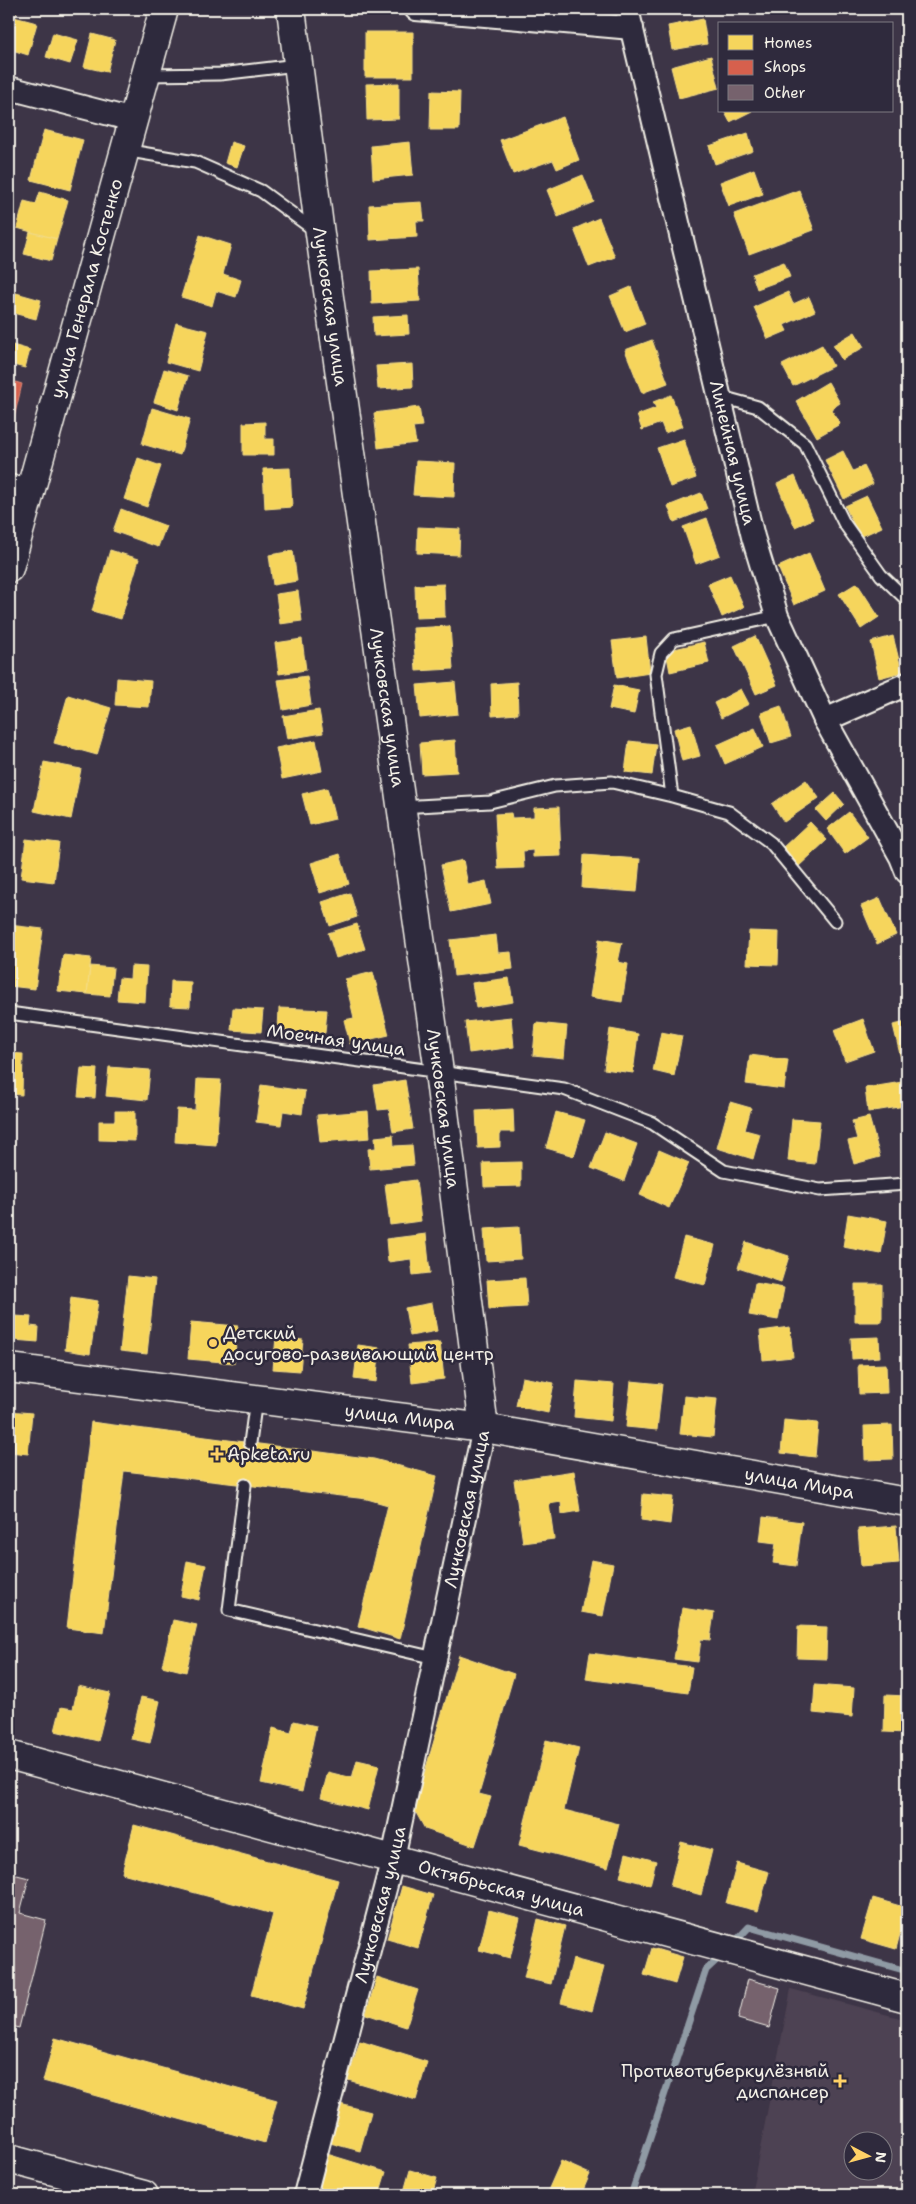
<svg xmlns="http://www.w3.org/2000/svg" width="916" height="2204" font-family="'Shantell Sans',sans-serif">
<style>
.built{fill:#4e4252;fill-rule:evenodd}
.homes{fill:#f6d55c;stroke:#f5dd86}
.shops{fill:#d6604d;stroke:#df8c7c}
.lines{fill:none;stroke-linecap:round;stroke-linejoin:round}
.stream{stroke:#8f9aa4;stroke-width:7}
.building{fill:#76626d;stroke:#f4f1e8}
.service-casing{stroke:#f4f1e8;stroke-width:15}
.minor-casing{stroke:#f4f1e8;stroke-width:26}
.tertiary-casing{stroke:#f4f1e8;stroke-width:31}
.secondary-casing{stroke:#f4f1e8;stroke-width:31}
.service{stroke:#2f2a3d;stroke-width:11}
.minor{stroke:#2f2a3d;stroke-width:22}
.tertiary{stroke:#2f2a3d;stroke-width:28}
.secondary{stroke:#2f2a3d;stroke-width:28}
.poi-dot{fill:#ffd166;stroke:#2f2a3d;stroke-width:2}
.labels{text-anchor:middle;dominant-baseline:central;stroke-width:5;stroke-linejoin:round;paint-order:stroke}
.street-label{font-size:18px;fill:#f4f1e8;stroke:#2f2a3d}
.poi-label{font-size:18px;fill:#f4f1e8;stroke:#2f2a3d;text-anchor:start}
</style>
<rect width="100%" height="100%" fill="#3d3547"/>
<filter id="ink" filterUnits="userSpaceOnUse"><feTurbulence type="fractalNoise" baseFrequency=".02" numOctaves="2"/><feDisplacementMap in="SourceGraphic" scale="10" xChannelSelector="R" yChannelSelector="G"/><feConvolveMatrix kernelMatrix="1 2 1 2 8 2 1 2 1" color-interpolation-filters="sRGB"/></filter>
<g filter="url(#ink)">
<path class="built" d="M791,1989L907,2020V2195H751ZM854,2142H884V2172H854Z"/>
<path class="homes" d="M9,9H17L9,38Z
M14,17L37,23L28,55L9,49V38Z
M703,19L707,44L672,50L668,26Z
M365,32H413V77H365Z
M53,33L78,40L70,64L46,57Z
M92,34L115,40L107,72L84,67Z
M711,56L719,88L679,98L671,67Z
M399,83V119L367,120L366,84Z
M431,91L460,92L459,130H430Z
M724,111H752L730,122Z
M563,117L579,160L557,169L553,160L513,174L500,140Z
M44,130L83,140L70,190L31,180Z
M748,133L753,151L715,164L709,146Z
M231,142L244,146L237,167L225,163Z
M410,142L413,175L373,179L371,146Z
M754,169L763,194L729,206L720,182Z
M583,175L594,202L558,217L547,190Z
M799,190L814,230L749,254L734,214Z
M40,192L68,200L57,239L17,228L24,201L36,204Z
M422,202L424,221H416L417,237L370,240L369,205Z
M599,218L615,257L589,267L574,229Z
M30,232L57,239L51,261L24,254Z
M200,235L231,245L223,274L241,280L236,297L216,291L212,306L181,297Z
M784,262L790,277L757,289L752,274Z
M418,269L420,301L372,304L371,271Z
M631,287L645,324L625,332L610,296Z
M9,291L41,300L36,319L9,312Z
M788,292L793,304L809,297L815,311L784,325L787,331L768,339L754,307Z
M408,315L409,334L374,336L373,317Z
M176,323L208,331L198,371L166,362Z
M855,332L864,347L842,360L833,345Z
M652,340L668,383L642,393L625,350Z
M9,344L30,350L25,368L9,364Z
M822,345L833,366L793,386L782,365Z
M412,364L413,387L378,389L376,366Z
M164,369L188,376L178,410L154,402Z
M828,382L840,403L831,409L840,424L817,437L796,401Z
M671,395L683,426L665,433L661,423L642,430L637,415L656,408L653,402Z
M419,407L422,426L413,427L416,443L378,448L374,413Z
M152,408L190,419L180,455L142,444Z
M265,422V439H274V455H243V423Z
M684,439L696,478L670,487L657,448Z
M843,451L853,471L864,466L873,484L844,499L825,460Z
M138,458L161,466L147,507L124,499Z
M416,461L455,463L454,497L413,495Z
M290,468L292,507L265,509L263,469Z
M795,476L813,519L795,527L777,484Z
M701,493L707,509L674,522L668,506Z
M867,496L882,527L860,537L845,506Z
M121,509L166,526L158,547L113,531Z
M707,518L720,555L696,564L683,527Z
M418,527L460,529L459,555L417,553Z
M110,550L139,559L121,619L92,611Z
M293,551L297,581L273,585L269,555Z
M809,553L825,591L794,605L778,567Z
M730,575L744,607L722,617L708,584Z
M857,583L879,617L861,629L839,594Z
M444,584L445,617L416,618L415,585Z
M298,591L302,621L280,624L276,594Z
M450,626L453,669L416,671L413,628Z
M755,636L777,685L756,694L734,646Z
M893,636L902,672L879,678L871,642Z
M646,637L650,673L617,678L612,641Z
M302,639L306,670L279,674L275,643Z
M704,642L709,663L670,672L666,651Z
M307,676L311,705L283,710L278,680Z
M117,678L151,681L149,707L115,705Z
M455,682L458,714L420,718L417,685Z
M517,682L518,714L492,716L491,684Z
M614,685L639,690L634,714L609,709Z
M741,689L749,704L721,718L714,703Z
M68,695L111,708L97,755L54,743Z
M781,706L791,737L771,743L761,713Z
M319,710L323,733L287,739L283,716Z
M691,724L700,756L682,761L674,729Z
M755,728L763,747L725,764L717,745Z
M316,740L322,771L282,779L276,748Z
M455,740L457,772L422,774L420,743Z
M629,741L656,744L652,775L625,772Z
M44,762L81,769L71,819L34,811Z
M806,780L819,798L784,822L772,804Z
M327,788L335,819L310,825L302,794Z
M835,793L844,804L826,821L816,810Z
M559,807L561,856L533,857V850L523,851L524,868L498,869L495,814L511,813L512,818L534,817V808Z
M849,812L868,837L845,854L827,829Z
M810,822L827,840L798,867L781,849Z
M26,839L59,843L54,882L21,878Z
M340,854L349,884L320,893L311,863Z
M584,855L640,859L637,892L582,888Z
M463,860L468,885L486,881L491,904L451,912L441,865Z
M350,893L357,917L330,926L322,902Z
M880,898L896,935L877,944L861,906Z
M357,924L365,949L336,958L328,933Z
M9,925L43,929L35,989L9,986Z
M749,931L779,932L778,965L747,964Z
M496,935L498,953L511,952L513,969L454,976L450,940Z
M599,939L622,943L618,962L628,964L622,1002L590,997Z
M63,955L91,958L87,994L58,991Z
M90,966L113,968L110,996L87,994Z
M131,966L147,967L145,1002L117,1000L119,978L130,979Z
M373,972L389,1035L350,1044L344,1020L354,1018L345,979Z
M509,978L513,1002L476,1008L472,983Z
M171,981L191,982L190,1007L170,1006Z
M233,1008L263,1010L261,1032L231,1030Z
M279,1008L327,1010L325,1033L278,1030Z
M511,1017L514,1047L469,1053L465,1022Z
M863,1019L874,1051L845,1061L834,1030Z
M907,1022V1066L903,1067L893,1025Z
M536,1023L567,1026L564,1058L533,1055Z
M610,1029L638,1034L633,1073L604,1069Z
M661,1032L682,1036L674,1076L653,1071Z
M9,1053L23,1054L22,1095L9,1094Z
M750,1055L788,1060L784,1089L746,1084Z
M109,1067L150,1070L147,1100L106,1096Z
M81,1068L97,1069L95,1098L78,1097Z
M197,1079L221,1080L216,1145L175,1142L177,1109L195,1110Z
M405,1080L413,1129L393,1132L389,1109L378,1110L374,1085Z
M902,1082L905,1106L868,1112L865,1088Z
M261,1085L305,1091L302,1114L283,1111L281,1125L256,1122Z
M730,1102L751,1108L745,1130L760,1134L753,1159L717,1148Z
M513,1109L514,1132H500V1147L478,1148L476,1111Z
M115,1111H135V1141L99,1140V1121H115Z
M368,1111L370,1138L320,1142L317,1115Z
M556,1112L585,1120L574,1156L546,1148Z
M869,1117L880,1157L854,1164L848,1141L857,1139L852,1121Z
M792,1119L820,1121L815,1164L788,1161Z
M605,1132L637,1144L624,1181L591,1168Z
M393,1135L394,1146L412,1145L414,1165L370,1169L368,1149L376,1148L375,1137Z
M659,1150L689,1163L669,1208L640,1195Z
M521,1162V1186L484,1187L483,1163Z
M416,1180L421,1221L390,1225L385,1184Z
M848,1214L887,1221L881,1254L843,1247Z
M519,1227L521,1259L486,1261L484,1229Z
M426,1234L430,1273L413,1275L411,1259L388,1262L386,1239Z
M684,1237L715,1245L705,1285L673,1277Z
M746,1242L789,1256L781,1282L738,1268Z
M128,1276L155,1279L147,1354L120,1351Z
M525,1278L527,1307L489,1309L487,1280Z
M755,1283L784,1288L778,1320L749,1315Z
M855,1284H882V1322H855Z
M71,1297L98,1301L90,1354L65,1350Z
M432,1303L437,1331L410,1336L405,1308Z
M15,1316L31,1317L30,1326L39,1327L38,1342L13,1340Z
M191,1322L238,1326L234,1363L188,1359Z
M790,1327L793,1357L763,1360L760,1331Z
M276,1337L303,1340L300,1371L273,1369Z
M879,1337L880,1357L852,1359L851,1338Z
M440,1342L444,1379L412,1383L408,1345Z
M358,1345L380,1348L376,1382L354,1379Z
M886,1364L887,1393L859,1394L858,1365Z
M522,1377L554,1383L548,1413L516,1406Z
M577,1381L614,1384L611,1421L574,1417Z
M631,1381L662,1384L657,1430L626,1427Z
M684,1396L717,1399L713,1437L680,1434Z
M9,1411L32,1413L28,1454L9,1452Z
M784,1420L818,1423L815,1457L781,1453Z
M91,1422L374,1459L437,1476L400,1639L358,1626L388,1505L367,1499L124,1471L104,1633L67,1628Z
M892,1425L893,1459L865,1460L864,1426Z
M574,1471L580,1511L562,1514L561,1502L549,1504L554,1539L523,1543L514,1480Z
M643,1494L673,1497L670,1524L641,1520Z
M763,1517L802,1522L796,1566L773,1563L776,1543L760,1541Z
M896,1526L899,1563L861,1566L858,1529Z
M591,1560L613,1564L603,1616L581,1612Z
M187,1561L206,1565L199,1600L181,1596Z
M682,1608L714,1613L710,1640L701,1639L698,1662L674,1659Z
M173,1620L197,1625L186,1672L162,1666Z
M798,1626L827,1627L826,1659L797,1658Z
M590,1653L692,1667L688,1693L586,1679Z
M459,1655L514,1674L479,1794L491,1797L475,1846L425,1829L414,1809Z
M815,1685L854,1688L852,1717L813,1713Z
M78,1686L110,1693L98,1741L55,1731L61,1707L73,1709Z
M885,1695L907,1696V1733L884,1732Z
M141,1697L160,1701L150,1743L131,1739Z
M294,1721L316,1726L302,1792L261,1783L273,1728L291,1733Z
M546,1740L579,1748L564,1810L619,1824L608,1868L519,1845Z
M357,1760L379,1765L368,1810L321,1798L328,1772L352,1778Z
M134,1825L338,1880L303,2009L251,1995L273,1914L122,1873Z
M681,1842L712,1850L701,1895L670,1886Z
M626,1853L656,1861L650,1885L620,1877Z
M737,1863L769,1872L758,1911L726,1903Z
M402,1886L433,1895L418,1948L387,1939Z
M873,1898L907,1908L896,1949L861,1939Z
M489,1910L520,1918L510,1958L479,1950Z
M538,1919L565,1926L551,1984L524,1978Z
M652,1948L683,1957L675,1984L644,1975Z
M573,1959L604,1967L592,2011L561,2003Z
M377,1977L418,1990L406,2027L366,2014Z
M55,2038L277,2100L265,2143L43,2081Z
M360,2041L427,2062L416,2100L348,2080Z
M340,2104L371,2112L360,2151L330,2143Z
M327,2154L386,2172L379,2195H336L316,2189Z
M561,2161L590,2174L581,2195H546Z
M410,2170L437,2178L432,2195H403Z"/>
<path class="shops" d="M9,380L22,384L9,439Z"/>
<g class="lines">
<path class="stream" d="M733,1944L749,1927L907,1971
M631,2195L706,1970L722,1955"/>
</g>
<path class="building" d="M9,1873L29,1878L20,1913L46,1920L19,2028L9,2025Z
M748,1979L780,1988L769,2028L738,2019Z"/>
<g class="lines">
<g class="service-casing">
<path id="service" d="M145,75L220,74L297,65
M124,150L195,162L261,191L317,232
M718,396L758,407L805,444L844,523L881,575L907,600
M672,796L656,674L661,653L674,639L777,616
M400,807L490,802L555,786L612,782L672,796L729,812L771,843L835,921
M9,1013L564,1089L652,1123L724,1171L820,1190L907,1184
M250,1443L256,1399
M245,1485L229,1610L435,1658"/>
</g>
<g class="minor-casing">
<g id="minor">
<path d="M416,9L632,28"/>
<path id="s1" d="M627,9L753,537L777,616L825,720L901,857L907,872"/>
<path d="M9,88L133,120"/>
<path d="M9,486L30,491"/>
<path d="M825,720L907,684"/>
<path id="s2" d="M305,2195L393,1858L484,1428"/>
</g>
</g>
<g class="tertiary-casing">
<g id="tertiary">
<path id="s3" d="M291,9L320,234L439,1072L484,1428"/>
<path id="s4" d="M9,1368L484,1428L907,1502"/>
<path id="s5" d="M9,1755L907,1998"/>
<path d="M9,2159L144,2195"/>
</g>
</g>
<g class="secondary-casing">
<g id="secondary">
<path id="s6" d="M9,568L164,9"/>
</g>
</g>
<use href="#service" class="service"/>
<use href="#minor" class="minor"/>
<use href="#tertiary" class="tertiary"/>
<use href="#secondary" class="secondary"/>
</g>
</g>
<g class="poi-dot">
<circle cx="213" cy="1343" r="5"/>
<path d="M214.5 1446.5h5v5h5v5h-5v5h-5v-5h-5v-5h5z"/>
<path d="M837.5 2073.5h5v5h5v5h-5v5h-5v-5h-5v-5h5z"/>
</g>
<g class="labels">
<g class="street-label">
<text stroke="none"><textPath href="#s6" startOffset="290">улица Генерала Костенко</textPath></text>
<text stroke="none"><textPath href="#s3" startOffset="300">Лучковская улица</textPath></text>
<text stroke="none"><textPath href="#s1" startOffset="456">Линейная улица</textPath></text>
<text stroke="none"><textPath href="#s3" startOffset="705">Лучковская улица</textPath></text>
<text transform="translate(336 1040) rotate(8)">Моечная улица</text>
<text stroke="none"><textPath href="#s3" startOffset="1110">Лучковская улица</textPath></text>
<text stroke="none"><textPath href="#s4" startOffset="394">улица Мира</textPath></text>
<text stroke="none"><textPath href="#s4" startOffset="799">улица Мира</textPath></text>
<text stroke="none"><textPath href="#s2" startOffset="705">Лучковская улица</textPath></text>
<text stroke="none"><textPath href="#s5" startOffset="510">Октябрьская улица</textPath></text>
<text stroke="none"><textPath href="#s2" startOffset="300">Лучковская улица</textPath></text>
</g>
<g class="poi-label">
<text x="223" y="1333">Детский<tspan x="223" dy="21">досугово-развивающий центр</tspan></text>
<text x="227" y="1454">Apketa.ru</text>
<text x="829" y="2071" text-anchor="end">Противотуберкулёзный<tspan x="829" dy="21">диспансер</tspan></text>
</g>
</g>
<rect width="916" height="2204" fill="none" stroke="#2f2a3d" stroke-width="30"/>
<rect x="15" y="15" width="886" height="2174" fill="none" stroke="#f4f1e8" stroke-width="2" filter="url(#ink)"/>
<rect x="718" y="22" width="175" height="90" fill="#2f2a3d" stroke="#7e7a81"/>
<rect x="728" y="35" width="25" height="15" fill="#f6d55c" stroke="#7e7a81"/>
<text x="764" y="48" font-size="15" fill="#f4f1e8">Homes</text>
<rect x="728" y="60" width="25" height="15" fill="#d6604d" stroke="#7e7a81"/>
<text x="764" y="72" font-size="15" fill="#f4f1e8">Shops</text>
<rect x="728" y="85" width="25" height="15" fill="#76626d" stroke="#7e7a81"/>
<text x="764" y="98" font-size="15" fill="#f4f1e8">Other</text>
<g transform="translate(868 2156) rotate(96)"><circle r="24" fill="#2f2a3d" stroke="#7e7a81"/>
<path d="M0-4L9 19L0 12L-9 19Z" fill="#ffd166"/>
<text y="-8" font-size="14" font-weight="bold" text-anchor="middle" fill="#f4f1e8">N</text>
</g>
</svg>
